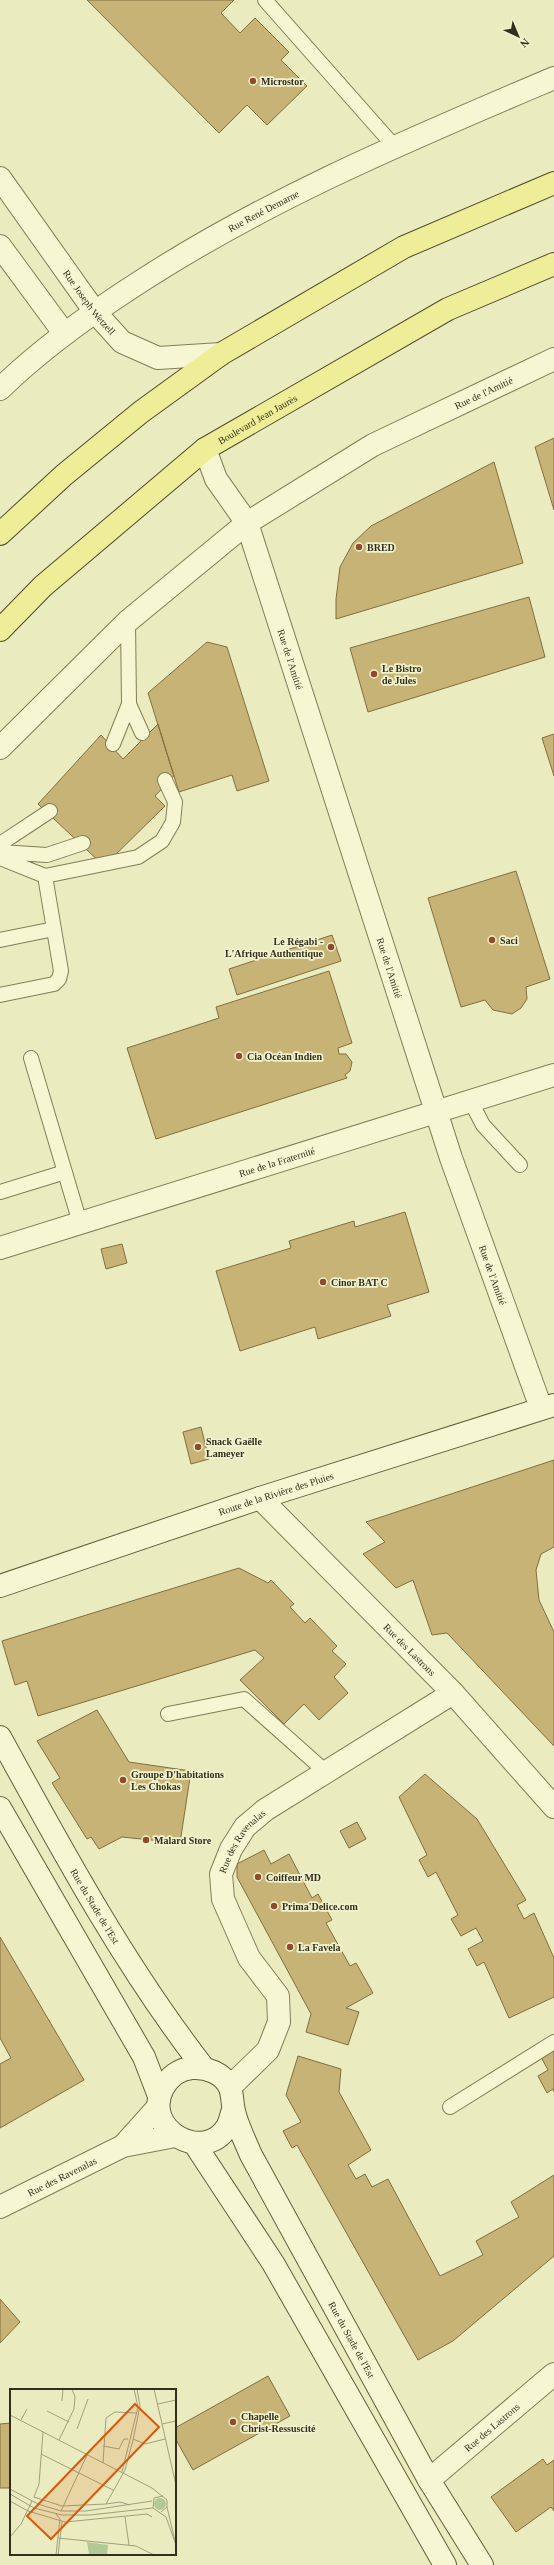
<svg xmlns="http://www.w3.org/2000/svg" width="554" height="2565" font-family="'Times New Roman',serif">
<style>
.building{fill:#c8b376;stroke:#816f3f}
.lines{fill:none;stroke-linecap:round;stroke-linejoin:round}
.lane-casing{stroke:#837d58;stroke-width:16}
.street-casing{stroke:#837d58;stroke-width:24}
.secondary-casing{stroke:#655e3c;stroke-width:24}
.primary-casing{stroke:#51492d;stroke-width:24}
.lane{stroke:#f6f7d2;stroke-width:14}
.street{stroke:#f6f7d2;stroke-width:22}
.secondary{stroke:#f6f7d2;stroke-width:22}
.primary{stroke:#edee97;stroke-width:22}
.poi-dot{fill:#8f4b2b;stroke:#f2f3ce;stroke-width:1.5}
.labels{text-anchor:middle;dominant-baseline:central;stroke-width:3.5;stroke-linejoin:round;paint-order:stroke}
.poi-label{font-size:10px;font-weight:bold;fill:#332f1c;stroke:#f2f3ce;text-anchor:start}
.street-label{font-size:10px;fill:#332f1c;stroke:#f2f3ce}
.inset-road{fill:none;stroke:#a1a07e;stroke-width:1}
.view{fill:#df570d;fill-opacity:0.15;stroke:#df570d;stroke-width:2}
.inset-edge{fill:none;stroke:#332f1c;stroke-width:2}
</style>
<rect width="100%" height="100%" fill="#eaebbf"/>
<path class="building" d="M87,0H234L221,13L240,33L255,18L289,52L281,60L307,86L267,125L247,105L219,133Z
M554,438V510L535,447Z
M494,462L523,563L336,619V599L340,567L353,543L371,526Z
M529,597L545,657L368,712L350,648Z
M207,642L227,647L269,781L237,791L232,775L179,792L148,693Z
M158,724L174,776L155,796L165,806L104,866L38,804L101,735L123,759Z
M554,734V776L542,738Z
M516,871L550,979L526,987L527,999L521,1008L512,1014L493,1010L485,1000L461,1007L428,898Z
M332,935L341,961L237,995L229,969Z
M329,971L352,1043L338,1048L339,1054H346L352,1062L350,1071L345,1075L347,1078L156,1139L127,1048L219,1018L216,1007Z
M405,1212L429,1292L387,1305L391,1316L318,1339L315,1327L240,1351L216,1271L291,1248L289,1241L354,1221L355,1227Z
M122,1244L127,1263L106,1269L101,1249Z
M201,1427L209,1459L191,1464L183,1432Z
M554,1460V1547L541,1554L536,1570L539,1600L554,1632V1746L447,1633L432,1635L413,1580L396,1588L363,1554L385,1542L366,1522Z
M239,1568L268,1583L271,1580L294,1604L290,1607L305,1623L310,1618L337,1646L332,1651L346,1664L334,1677L348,1693L319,1720L304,1704L284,1724L240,1680L264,1658L255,1650L38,1716L27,1681L15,1685L2,1641Z
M97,1710L129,1762L191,1771L180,1843L122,1837L99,1849L91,1837L87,1839L52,1783L60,1778L37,1741Z
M425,1774L477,1819L526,1900L517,1905L524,1919L534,1913L554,1958V1997L509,2018L484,1962L477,1966L468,1949L483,1941L476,1928L461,1936L451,1919L458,1915L436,1872L428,1877L419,1860L427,1855L399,1797Z
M357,1822L366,1839L349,1848L340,1831Z
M264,1850L271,1864L289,1854L312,1898L318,1894L332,1920L326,1923L350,1966L356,1963L373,1993L346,2008L359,2012L348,2045L306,2032L311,2014L237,1877V1864Z
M0,1937L84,2080L0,2128V2064L11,2058L0,2038Z
M554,2050V2092L553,2089L547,2093L538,2076L548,2070L541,2057Z
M298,2056L341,2069L339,2092L371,2150L348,2165L356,2179L365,2174L372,2187L388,2179L440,2276L483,2255L476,2241L519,2217L511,2202L554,2175V2256L453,2341L418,2360L297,2145L292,2148L283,2131L301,2122L286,2095Z
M0,2299L20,2322L0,2343Z
M268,2376L290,2416L193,2470L175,2438V2428Z
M11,2423V2488H0V2424Z
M543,2459L547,2465L554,2460V2511L551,2507L516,2532L491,2497Z"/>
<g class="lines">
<g class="lane-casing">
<path id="lane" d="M265,0L394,146
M129,704L142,733
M113,744L129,704L128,621
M0,844L50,811
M0,852L47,855L83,843
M0,858L45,876L138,857L162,841L173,822L175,802L165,780
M0,940L54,929
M0,995L54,984L59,979L61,971L45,876
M31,1058L80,1223
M471,1102L483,1125L520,1165
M0,1192L65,1172
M168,1714L244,1699L327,1773
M450,2107L554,2042"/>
</g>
<g class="street-casing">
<g id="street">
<path id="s1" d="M0,178L95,312L122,342L158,358L221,354"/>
<path d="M0,246L64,333"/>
<path id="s2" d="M0,389C40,350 83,319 129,289C262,201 408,140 554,78"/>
<path id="s3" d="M205,449L216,479L247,523L451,1158L541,1408"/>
<path id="s4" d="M0,748L128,621L247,523L373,445L554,359"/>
<path id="s5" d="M0,1248L554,1075"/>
<path id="s6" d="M260,1498L453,1693L554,1807"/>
<path id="s7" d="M230,2087L268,2050L279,2022L278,1996L249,1958L223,1899L221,1874L231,1849L245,1827L265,1810L453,1693"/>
<path d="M123,2146L158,2107"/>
<path id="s8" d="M0,2207L123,2146L175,2136"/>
<path id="s9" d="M429,2480L554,2374"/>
</g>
</g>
<g class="secondary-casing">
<g id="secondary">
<path id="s10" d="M0,1586L260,1498L554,1405"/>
<path id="s11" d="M0,1737C62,1850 124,1965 203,2067"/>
<path d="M0,1808L144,2057L159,2096"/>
<path id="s12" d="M233,2110C231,2115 230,2122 227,2127C205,2164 141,2130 163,2088C169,2077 179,2069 192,2068C206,2067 224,2073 230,2088C233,2096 232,2106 235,2115C239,2129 245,2141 251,2155L429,2480L482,2565"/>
<path d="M194,2143L273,2263L445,2565"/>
</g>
</g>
<g class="primary-casing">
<g id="primary">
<path d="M0,534L64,475L141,412L221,354L404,247L554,183"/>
<path id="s13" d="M0,630L43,586L205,449L448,309L554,264"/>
</g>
</g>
<use href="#lane" class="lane"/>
<use href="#street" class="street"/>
<use href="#secondary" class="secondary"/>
<use href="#primary" class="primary"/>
</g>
<g class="poi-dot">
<circle cx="253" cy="81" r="4"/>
<circle cx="359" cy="547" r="4"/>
<circle cx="374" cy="674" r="4"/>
<circle cx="492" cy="940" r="4"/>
<circle cx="331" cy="947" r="4"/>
<circle cx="239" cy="1056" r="4"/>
<circle cx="323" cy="1282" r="4"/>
<circle cx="198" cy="1447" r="4"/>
<circle cx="123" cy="1780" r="4"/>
<circle cx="146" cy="1840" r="4"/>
<circle cx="258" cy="1877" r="4"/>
<circle cx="274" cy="1906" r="4"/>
<circle cx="290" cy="1947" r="4"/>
<circle cx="233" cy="2422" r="4"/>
</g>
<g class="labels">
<g class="poi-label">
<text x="261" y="81">Microstor</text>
<text x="367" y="547">BRED</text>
<text x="382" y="668">Le Bistro<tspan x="382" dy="12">de Jules</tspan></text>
<text x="500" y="940">Saci</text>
<text x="323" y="941" text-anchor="end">Le Régabi -<tspan x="323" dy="12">L'Afrique Authentique</tspan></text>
<text x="247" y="1056">Cia Océan Indien</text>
<text x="331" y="1282">Cinor BAT C</text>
<text x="206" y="1441">Snack Gaëlle<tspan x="206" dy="12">Lameyer</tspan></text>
<text x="131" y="1774">Groupe D'habitations<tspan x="131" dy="12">Les Chokas</tspan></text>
<text x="154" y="1840">Malard Store</text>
<text x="266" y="1877">Coiffeur MD</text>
<text x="282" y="1906">Prima'Delice.com</text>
<text x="298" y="1947">La Favela</text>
<text x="241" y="2416">Chapelle<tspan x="241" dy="12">Christ-Ressuscité</tspan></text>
</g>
<g class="street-label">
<text stroke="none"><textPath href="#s2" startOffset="319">Rue René Demarne</textPath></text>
<text stroke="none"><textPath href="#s1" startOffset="153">Rue Joseph Wetzell</textPath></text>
<text stroke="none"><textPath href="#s4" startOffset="605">Rue de l'Amitié</textPath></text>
<text stroke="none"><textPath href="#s13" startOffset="334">Boulevard Jean Jaurès</textPath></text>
<text stroke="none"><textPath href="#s3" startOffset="229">Rue de l'Amitié</textPath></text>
<text stroke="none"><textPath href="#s3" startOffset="553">Rue de l'Amitié</textPath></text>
<text stroke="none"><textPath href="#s5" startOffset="290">Rue de la Fraternité</textPath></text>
<text stroke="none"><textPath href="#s3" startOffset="877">Rue de l'Amitié</textPath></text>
<text stroke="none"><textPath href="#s10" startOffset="291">Route de la Rivière des Pluies</textPath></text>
<text stroke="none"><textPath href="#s6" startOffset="213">Rue des Lastrons</textPath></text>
<text stroke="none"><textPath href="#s7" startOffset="286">Rue des Ravenalas</textPath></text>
<text stroke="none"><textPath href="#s11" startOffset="194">Rue du Stade de l'Est</textPath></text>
<text stroke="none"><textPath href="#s8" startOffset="69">Rue des Ravenalas</textPath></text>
<text stroke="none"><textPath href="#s12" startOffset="494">Rue du Stade de l'Est</textPath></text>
<text stroke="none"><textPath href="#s9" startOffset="82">Rue des Lastrons</textPath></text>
</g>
</g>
<g transform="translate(10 2389)">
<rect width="166" height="166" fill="#eaebbf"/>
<path d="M144 115a6 6 0 1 1 12 0a6 6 0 1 1-12 0ZM77,153L98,156L97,166H65L79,165Z" fill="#b1c994"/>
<path class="inset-road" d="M144,0L166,96M52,12L53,0M148,15L166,11M37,22L59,33M0,26L142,99L157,111V118L151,123M11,31L17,20M152,35L166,32M67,40L78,10M123,50L135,55L155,50M49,51L64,20L65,8L62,0M93,57L109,60L114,50H118M31,65L103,101M93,74L96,29L105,23L127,24M112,83L128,18L124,0M0,100L28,115L51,122H76L142,112M0,105L24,119L52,126H80L143,119L156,128L166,156M24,108L52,117L96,115L115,81L123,51L130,17L127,0M24,108L29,95L33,43M0,112L18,122M96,115L110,113L120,116M157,118L165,152M143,119L144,109L153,107M18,122L55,133L137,125L142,128M51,122L77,66M115,128L119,156M0,148L11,135L22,112M48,149L126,157L144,166M46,166L50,130L46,125M48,166L52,133"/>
<path class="view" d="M125,15L149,38L41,150L17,127Z"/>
<rect width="166" height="166" class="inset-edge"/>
</g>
<g transform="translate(518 36) rotate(136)" stroke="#f2f3ce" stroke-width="3" paint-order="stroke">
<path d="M0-3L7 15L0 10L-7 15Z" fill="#332f1c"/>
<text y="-6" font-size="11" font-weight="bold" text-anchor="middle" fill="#332f1c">N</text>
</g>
</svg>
